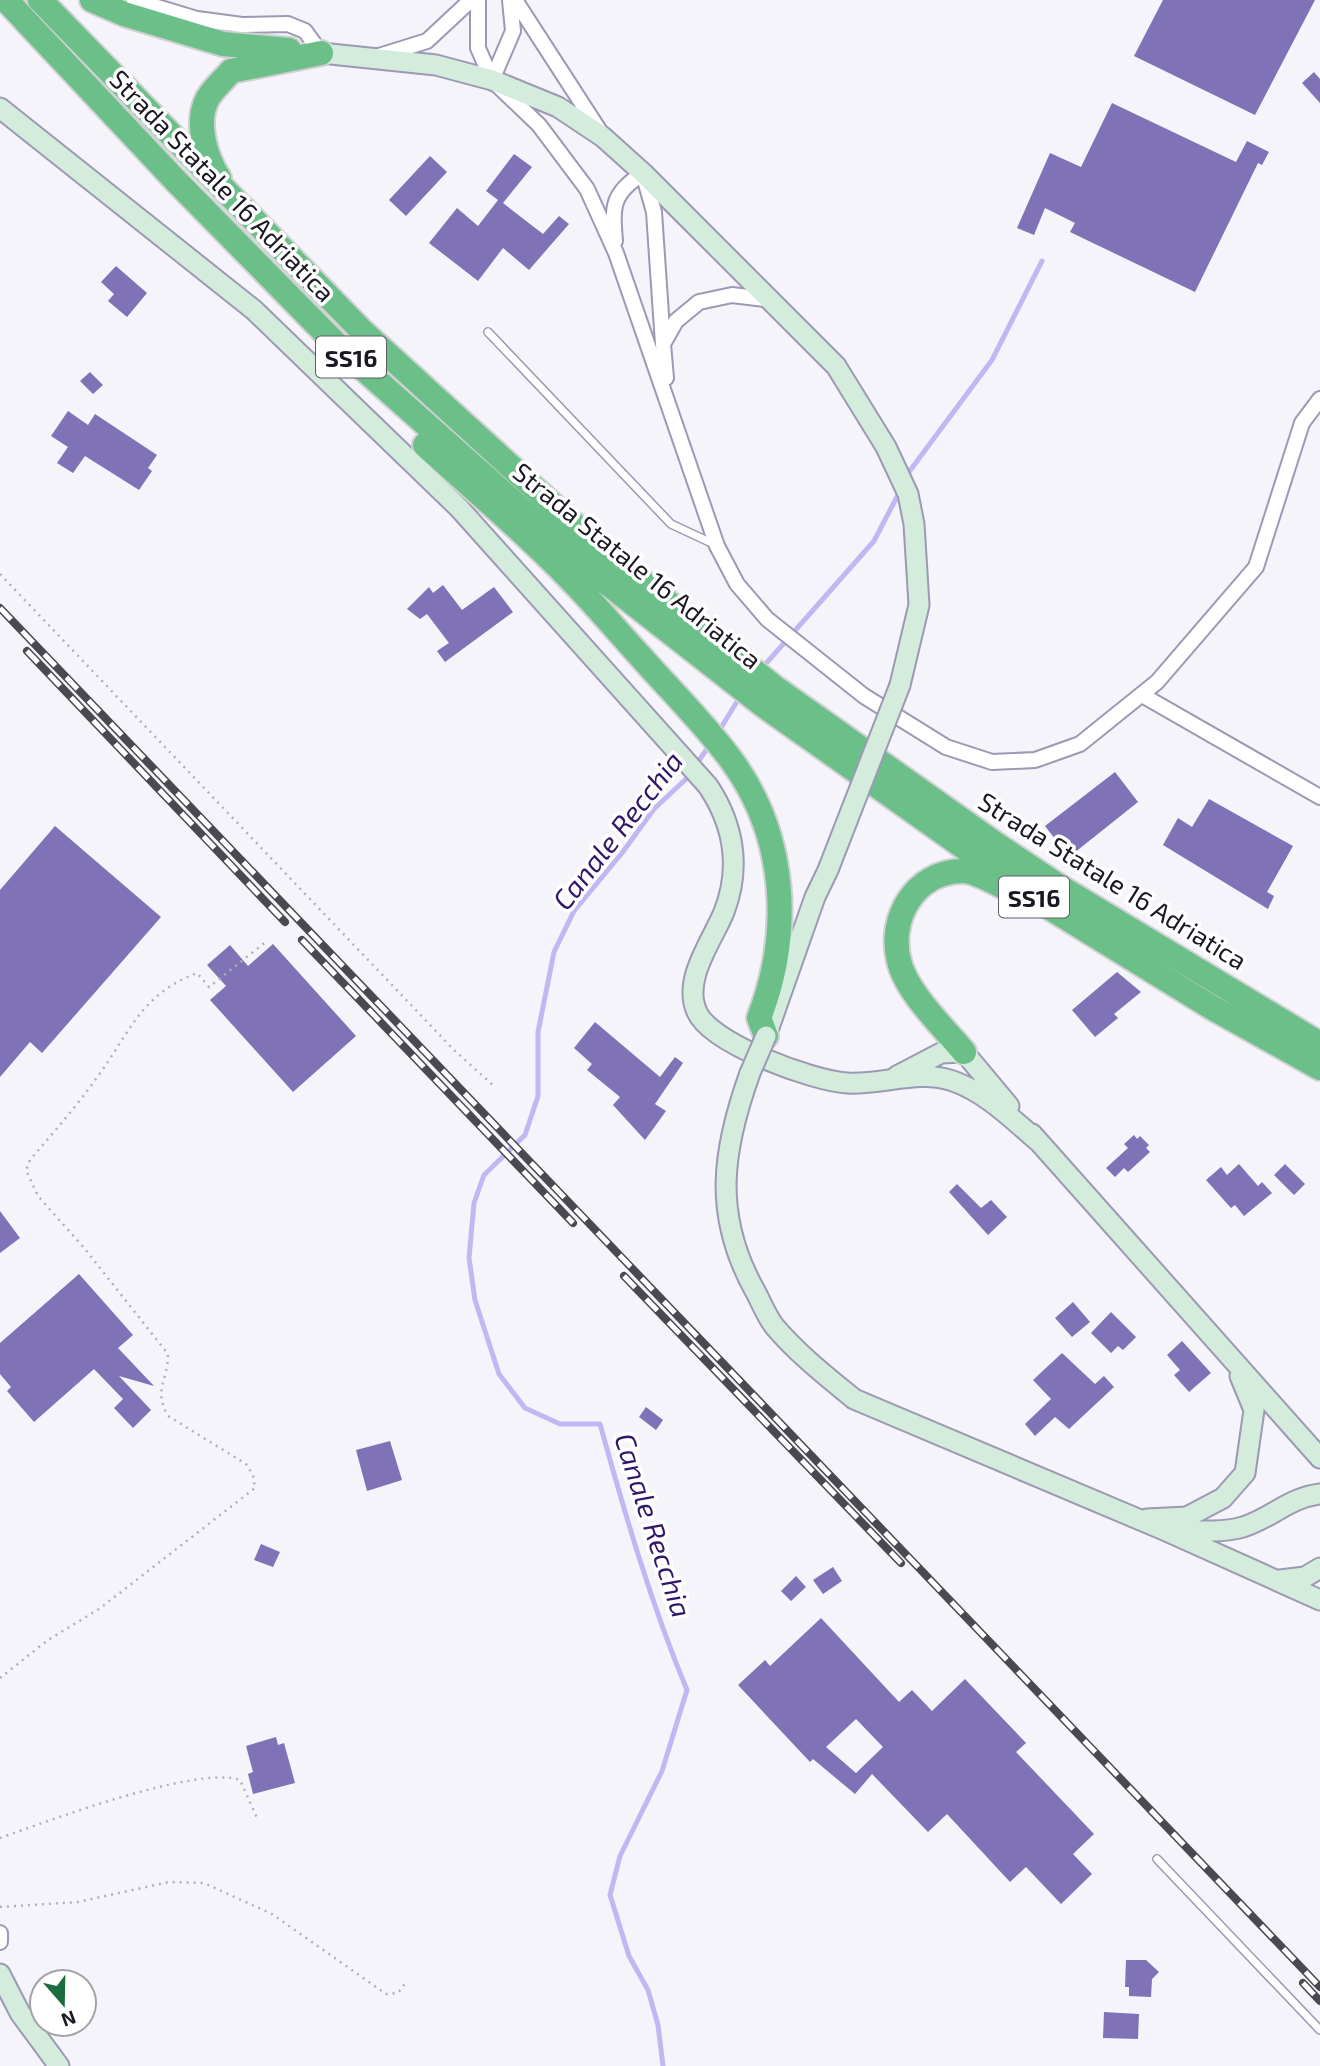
<svg xmlns="http://www.w3.org/2000/svg" width="1320" height="2066" font-family="'Exo 2',sans-serif">
<style>
.lines{fill:none;stroke-linecap:round;stroke-linejoin:round}
.stream{stroke:#c1b8f3;stroke-width:5}
.building{fill:#7f72b7;fill-rule:evenodd}
.lane-casing{stroke:#9c99b4;stroke-width:10}
.street-casing{stroke:#9c99b4;stroke-width:18}
.secondary-casing{stroke:#9c99b4;stroke-width:23}
.highway-casing{stroke:#d1d1d3;stroke-width:28}
.path{stroke:#b1b0b7;stroke-width:2.5;stroke-dasharray:2 5;stroke-linecap:butt}
.lane{stroke:#fff;stroke-width:7}
.street{stroke:#fff;stroke-width:14}
.secondary{stroke:#d3ecdb;stroke-width:19}
.highway{stroke:#6bbf88;stroke-width:24}
.rail-casing{stroke:#4a4952;stroke-width:8}
.rail{stroke:#fff;stroke-width:5;stroke-dasharray:16;stroke-linecap:butt}
.secondary-bridge-casing{stroke:#9c99b4;stroke-width:23;stroke-linecap:butt}
.secondary-bridge{stroke:#d3ecdb;stroke-width:19}
.labels{text-anchor:middle;dominant-baseline:central;stroke-width:7;stroke-linejoin:round;paint-order:stroke}
.shield{fill:#fff;stroke:#5f5d64;stroke-width:2}
.shield-label{font-size:24px;font-weight:bold;fill:#1a1822}
.street-label{font-size:26px;fill:#1a1822;stroke:#fff}
.water-label{font-size:28px;font-style:italic;fill:#32166a;stroke:#fff}
</style>
<rect width="100%" height="100%" fill="#f5f4fa"/>
<g class="lines">
<path class="stream" d="M906,476L992,360L1042,261
M762,668L874,541L901,489
M719,731L741,695
M663,2066L658,2025L648,1990L629,1956L610,1895L620,1856L662,1771L687,1690C651,1604 625,1514 600,1424H560L525,1408L499,1374L475,1300L469,1258L474,1203L484,1175L525,1135L538,1096V1032L554,952L574,911L622,853L654,809L686,779L709,746"/>
</g>
<path class="building" d="M1163,0H1315L1255,115L1134,56Z
M1314,72L1320,79V103L1302,83Z
M1112,103L1236,162L1247,141L1269,152L1262,165L1258,163L1195,292L1070,232L1075,223L1045,208L1034,235L1017,228L1050,153L1081,167Z
M514,154L532,167L503,203L543,234L559,216L569,224L529,270L503,248L478,281L429,243L457,208L478,226L498,200L486,191Z
M430,156L447,172L406,216L389,200Z
M116,266L147,293L127,317L108,301L114,294L101,282Z
M90,372L103,385L93,394L80,381Z
M68,411L88,425L95,414L157,455L148,468L152,471L139,490L85,456L73,473L57,463L68,447L51,436Z
M443,585L462,610L494,587L513,612L445,662L437,651L449,643L427,614L420,619L407,609L429,587L433,593Z
M1115,772L1138,802L1069,857L1045,826Z
M1209,799L1293,846L1267,892L1274,896L1268,909L1163,845L1178,818L1192,827Z
M55,826L161,917L42,1053L30,1042L0,1077V890Z
M273,944L356,1036L293,1092L210,1000L226,986L207,965L230,945L248,966Z
M1117,972L1141,992L1114,1014L1118,1018L1095,1037L1072,1010Z
M595,1022L660,1077L675,1057L683,1063L655,1104L666,1111L645,1140L613,1105L620,1097L587,1070L592,1064L574,1048Z
M1134,1135L1137,1139L1140,1136L1149,1145L1146,1148L1150,1152L1128,1172L1124,1168L1115,1177L1106,1168L1128,1148L1124,1144Z
M1239,1164L1258,1186L1262,1182L1272,1193L1244,1216L1235,1205L1231,1208L1206,1180L1221,1167L1227,1175Z
M1285,1164L1305,1184L1294,1195L1274,1175Z
M957,1184L981,1208L991,1200L1007,1217L988,1235L949,1192Z
M0,1211L20,1238L0,1253Z
M79,1274L133,1335L118,1348L154,1386L119,1376L151,1410L133,1428L114,1408L123,1399L94,1369L34,1422L7,1391L11,1387L0,1374V1343Z
M1073,1302L1090,1322L1072,1337L1055,1318Z
M1111,1312L1136,1337L1123,1350L1118,1346L1111,1353L1091,1333Z
M1182,1341L1211,1373L1189,1392L1174,1375L1180,1370L1167,1355Z
M1062,1353L1095,1384L1104,1376L1114,1387L1069,1429L1055,1417L1035,1436L1025,1424L1051,1399L1033,1380Z
M646,1407L663,1420L656,1430L639,1417Z
M390,1441L402,1480L367,1491L356,1450Z
M261,1544L280,1552L273,1567L254,1560Z
M833,1567L842,1581L823,1594L813,1580Z
M796,1576L806,1587L791,1601L781,1591Z
M821,1618L899,1702L912,1690L932,1711L965,1679L1026,1743L1016,1752L1094,1834L1073,1854L1092,1874L1061,1904L1026,1867L1010,1882L947,1814L928,1832L872,1774L855,1794L813,1759L810,1762L738,1685L765,1660L770,1666ZM856,1719L883,1747L856,1773L826,1747Z
M276,1737L278,1745L284,1743L295,1783L253,1794L248,1774L253,1772L246,1746Z
M1126,1960H1146L1159,1972L1152,1979L1151,1997L1129,1996V1987H1125Z
M1104,2012L1139,2014L1138,2039L1103,2038Z"/>
<g class="lines">
<g class="lane-casing">
<path id="lane" d="M488,332L671,524L716,545
M1157,1859L1320,2030"/>
</g>
<g class="street-casing">
<path id="street" d="M134,0L197,19L242,25L288,24L305,31L321,53
M478,0V48L492,80L539,125L587,189L616,253L717,546L737,584L767,619L864,696L946,747L992,762L1035,760L1080,744L1157,682L1256,567L1302,423L1320,399
M515,0L601,133
M379,56L427,41L471,0
M492,80L513,31L510,0
M615,241C612,205 612,194 643,173L654,212L663,344
M666,378L663,344L676,321L699,302L732,295L772,300
M1142,695L1320,797
M0,1933V1942"/>
</g>
<g class="secondary-casing">
<path id="secondary" d="M321,53L436,65L492,80L558,107L603,137L643,173L836,366L886,447L908,494L914,524L919,605L900,685
M0,108L254,310L459,508L708,786C734,825 741,868 724,912C712,941 682,980 697,1012C711,1044 813,1081 847,1083C883,1085 919,1069 953,1081C987,1093 1013,1120 1040,1143
M766,1036L815,897L828,870
M964,1052L1009,1106
M750,1073C722,1151 713,1214 754,1289C761,1301 766,1316 775,1327C798,1354 826,1376 854,1399L1164,1530L1320,1600
M897,1076L941,1053L964,1052
M1032,1134L1320,1458
M1147,1519L1187,1517L1223,1498L1245,1473L1254,1410L1240,1376
M1176,1530C1198,1531 1222,1533 1243,1527C1272,1518 1288,1498 1320,1494
M1280,1580L1305,1577L1320,1568
M0,1974L20,2013L59,2066"/>
</g>
<g class="highway-casing">
<path id="highway" d="M6,0L175,180L339,347L583,564L763,705L1047,906L1211,1007L1320,1068
M40,0L361,330L601,549L774,687L997,845L1060,887L1320,1044
M92,0L124,14L223,44L289,50
M219,178C206,158 196,125 206,102C210,91 224,80 231,71L321,53
M425,445C473,489 524,531 569,578C594,603 617,631 641,657C671,691 705,724 732,761C787,837 792,933 759,1018L766,1036
M964,1052C944,1028 906,992 899,961C888,918 915,872 962,871C975,871 991,881 1002,886"/>
</g>
<path class="path" d="M0,574L454,1050L495,1087
M0,1678L48,1640L99,1609L255,1488L253,1475L246,1464L168,1416C153,1390 168,1381 168,1354L85,1249L38,1196L26,1170L30,1160C53,1133 77,1106 98,1076C131,1031 140,995 197,973L209,987L267,941
M0,1838C48,1821 197,1765 240,1780L257,1818
M0,1907L78,1902L169,1882L204,1883L272,1914L386,1994L398,1993L407,1981"/>
<use href="#lane" class="lane"/>
<use href="#street" class="street"/>
<use href="#secondary" class="secondary"/>
<use href="#highway" class="highway"/>
<g class="rail-casing">
<path id="rail" d="M0,608L1320,1987
M27,651L285,922
M302,940L573,1223
M624,1276L901,1563
M1303,1983L1320,2001"/>
</g>
<use href="#rail" class="rail"/>
<g class="secondary-bridge-casing">
<path id="secondary-bridge" d="M828,870L900,685
M750,1073L766,1036"/>
</g>
<use href="#secondary-bridge" class="secondary-bridge"/>
</g>
<g class="labels">
<g class="shield">
<rect x="316" y="336.5" width="70" height="41" rx="5"/>
<rect x="999" y="876.5" width="70" height="41" rx="5"/>
</g>
<g class="shield-label">
<text x="351" y="357">SS16</text>
<text x="1034" y="897">SS16</text>
</g>
<g class="street-label">
<text transform="translate(223 185) rotate(46)">Strada Statale 16 Adriatica</text>
<text transform="translate(638 565) rotate(39)">Strada Statale 16 Adriatica</text>
<text transform="translate(1113 880) rotate(32)">Strada Statale 16 Adriatica</text>
</g>
<g class="water-label">
<text transform="translate(617 830) rotate(-52)">Canale Recchia</text>
<text transform="translate(654 1525) rotate(72)">Canale Recchia</text>
</g>
</g>
<g transform="translate(63 2003) rotate(160)"><circle r="33" fill="#ffffff" stroke="#a3a3a7" stroke-width="2"/>
<path d="M0-5L12 26L0 18L-12 26Z" fill="#196d3e"/>
<text y="-10" font-size="19" font-weight="bold" text-anchor="middle" fill="#1a1822">N</text>
</g>
</svg>
